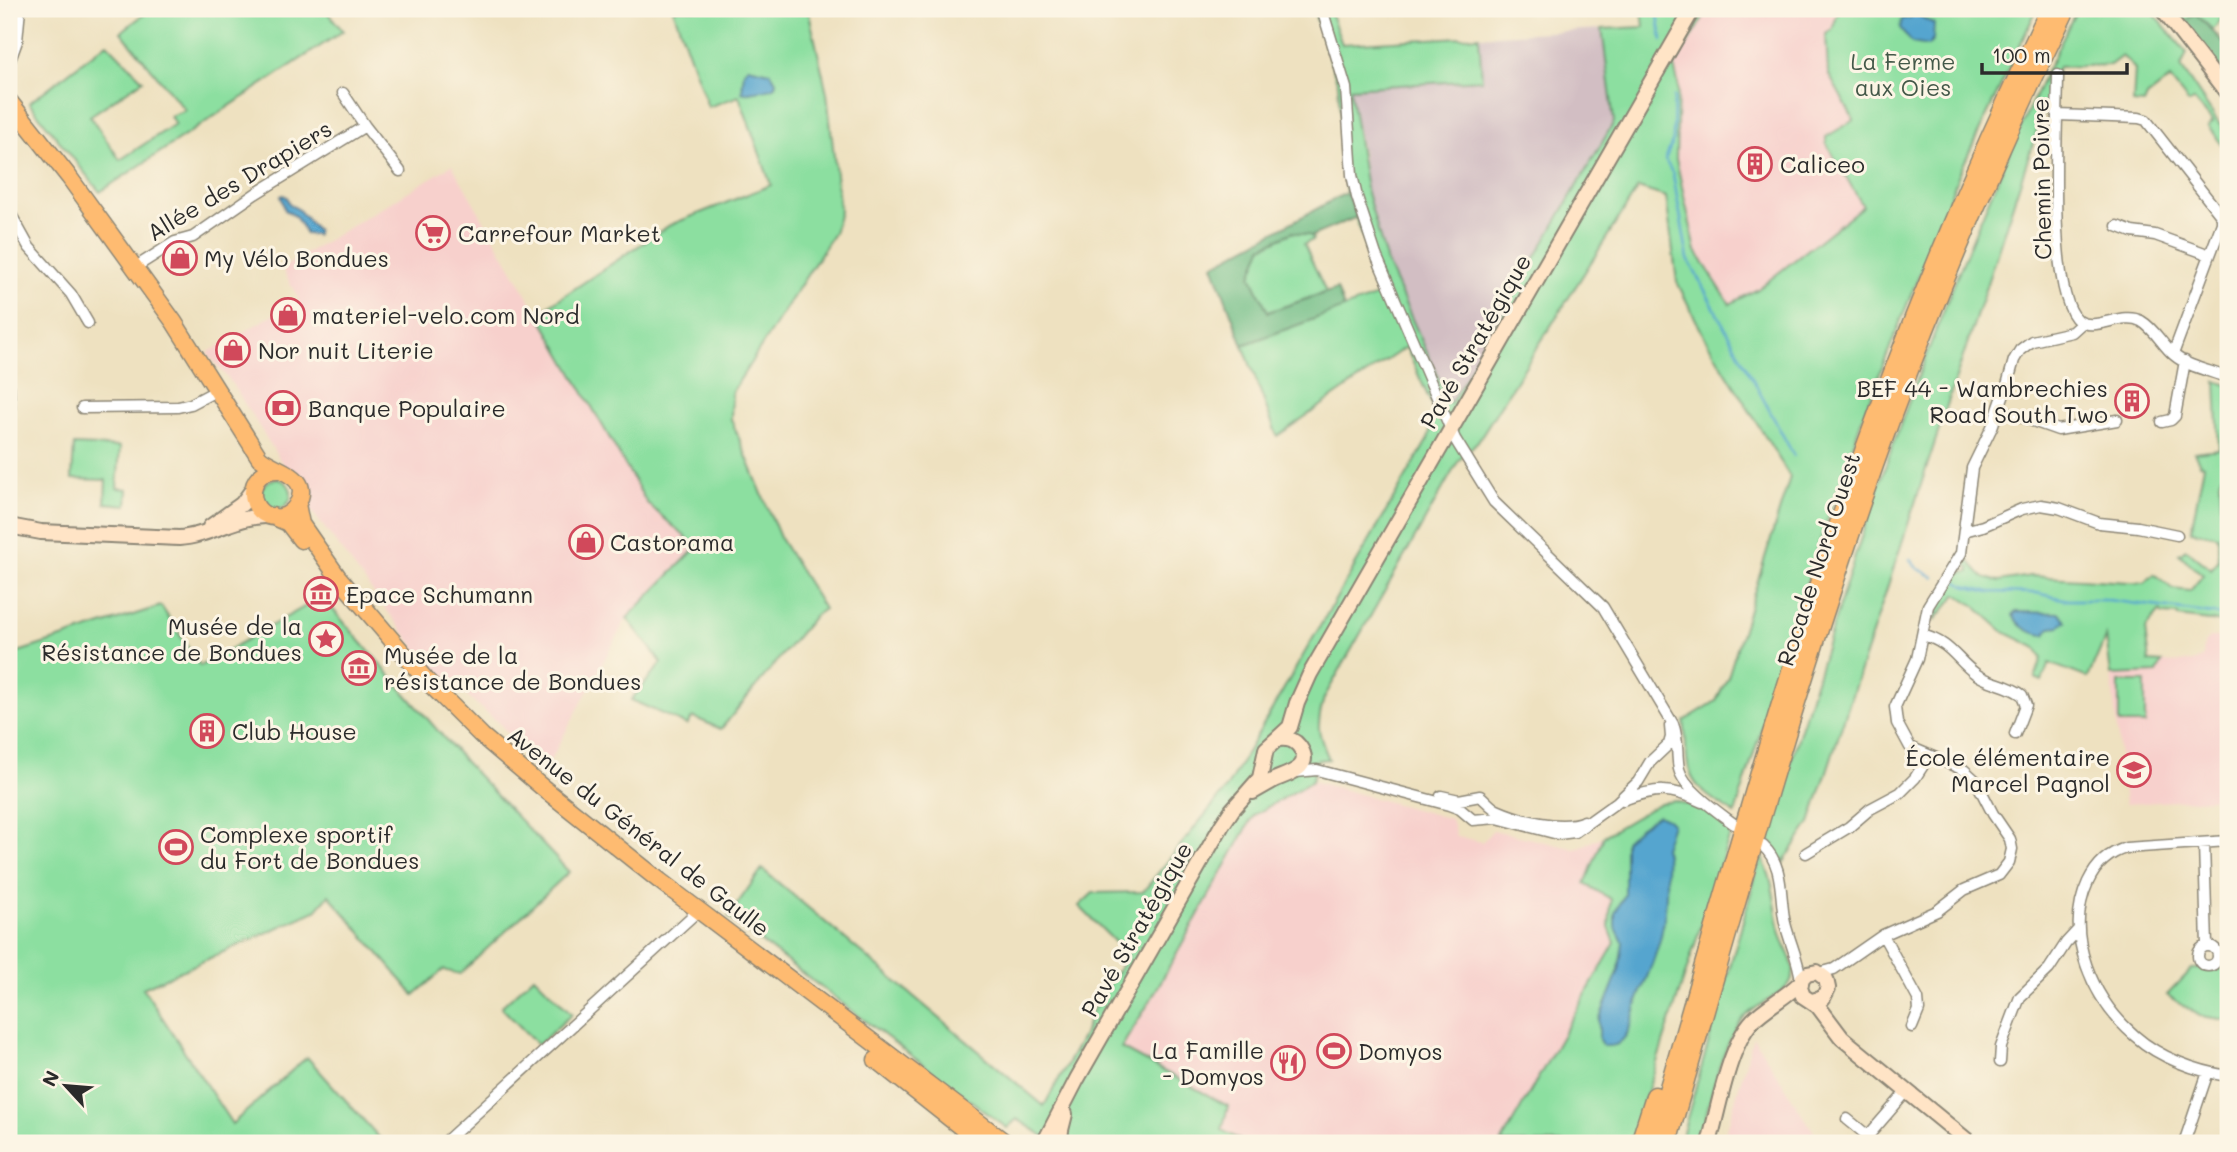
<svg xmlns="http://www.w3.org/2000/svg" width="2237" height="1152" font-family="Mali,sans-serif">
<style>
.built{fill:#f7d0cc}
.industrial{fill:#d2bec3}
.green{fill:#8cdfa0;stroke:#5c8566;stroke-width:2}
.forest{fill:#71be86;stroke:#4e7458;stroke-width:2}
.water{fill:#54a5cf;stroke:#40687d;stroke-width:2}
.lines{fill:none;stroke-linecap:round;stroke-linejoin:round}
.stream{stroke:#54a5cf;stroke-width:2.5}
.street-casing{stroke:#8c8676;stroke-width:13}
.secondary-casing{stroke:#8c8676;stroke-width:18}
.primary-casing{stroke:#8c8676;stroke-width:19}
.highway-casing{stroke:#8c8676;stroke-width:21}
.street{stroke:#fff;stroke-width:10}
.secondary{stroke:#ffe4c6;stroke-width:14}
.primary{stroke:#febb71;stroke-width:16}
.highway{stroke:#febb71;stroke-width:18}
.labels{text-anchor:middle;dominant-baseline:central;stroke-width:6;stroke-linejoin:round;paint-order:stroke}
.park-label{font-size:23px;fill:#435848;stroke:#fcf5e5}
.poi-label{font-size:23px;fill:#2b2b2b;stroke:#fcf5e5;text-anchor:start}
.street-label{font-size:23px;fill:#2b2b2b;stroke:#fcf5e5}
</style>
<rect width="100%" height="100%" fill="#fcf5e5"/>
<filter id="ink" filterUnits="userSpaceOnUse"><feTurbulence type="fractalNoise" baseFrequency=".0143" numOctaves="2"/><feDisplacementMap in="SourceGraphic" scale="14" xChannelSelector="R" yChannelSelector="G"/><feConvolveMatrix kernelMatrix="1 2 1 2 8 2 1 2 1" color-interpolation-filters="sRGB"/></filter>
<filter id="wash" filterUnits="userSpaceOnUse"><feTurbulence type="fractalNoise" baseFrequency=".00686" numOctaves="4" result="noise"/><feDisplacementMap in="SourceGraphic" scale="28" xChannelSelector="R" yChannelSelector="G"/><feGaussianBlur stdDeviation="1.57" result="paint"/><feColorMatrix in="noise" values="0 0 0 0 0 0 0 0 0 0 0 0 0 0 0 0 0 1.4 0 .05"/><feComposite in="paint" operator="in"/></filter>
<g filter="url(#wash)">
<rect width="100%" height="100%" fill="#eee1c0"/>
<path class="built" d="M1708,9H1840L1832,30L1828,73L1855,120L1826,136V143L1863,206L1758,289L1730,304L1696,251L1676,159L1678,82L1674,67Z
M452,165L647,503L698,547L627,618L543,774L500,724L423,658L314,514L231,382L207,353L299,300L282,268Z
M2210,637H2228V798L2125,804L2111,675L2157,673L2162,663L2193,662L2203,658L2204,645Z
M1312,781L1451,819L1456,836L1482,842L1493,830L1575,849L1604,836L1585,884L1611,899L1609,927L1615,943L1501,1143H1245L1222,1130L1121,1049L1150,1001L1254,815Z
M1753,1037L1821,1143H1723Z"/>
<path class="industrial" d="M1602,29L1614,122L1450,404L1387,263L1366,189L1362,152L1342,44Z"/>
<path class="green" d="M151,9H325L343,31L100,192L29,103L107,43L143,80L90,116L120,160L175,124L170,116L185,110L121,32Z
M673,9H808L827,93L840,211L834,233L732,392L731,419L781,540L824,609L814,616L721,729L693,717L687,725L631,700L662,663L627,618L697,547L647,503L538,313L670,225L771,185L739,96L708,107Z
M1313,9H1329L1342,44L1479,36L1482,80L1350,88L1366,189L1387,263L1450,404L1614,122L1602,29L1644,27L1642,9H1708L1674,67L1678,82L1676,159L1696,251L1730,304L1758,289L1863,206L1826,143V137L1854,120L1828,73L1826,34L1832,30L1839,10L2037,9L1959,174L1864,413L1817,550L1735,814C1721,804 1700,794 1692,777C1684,761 1687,739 1684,721L1716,701L1728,677L1790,477L1705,338L1677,282L1666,197L1638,188L1478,441L1459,460L1324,698C1316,726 1317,732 1329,759L1317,760L1312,781L1254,815L1150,1001L1121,1048L1228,1106L1222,1130L1245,1143H1049L1050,1140L1017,1119L1007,1128L728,917L762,869L1044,1106L1085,1032L1091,1013L1128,955L1079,906L1093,893L1143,892L1226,789L1428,439L1435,412L1406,347L1277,436L1243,345L1385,293L1346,193L1338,84Z
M2077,9H2150L2187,53L2181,67L2228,137V152L2208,127L2213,122L2194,100L2189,103L2170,79L2147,97L2144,104L2133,103L2135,69L2122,56L2110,65L2058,67L1810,823L1783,863L1769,839L1773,819C1813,692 1850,564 1895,439C1948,293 2007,148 2077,9Z
M2173,9H2228V10L2213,30L2195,13L2184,23Z
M1293,232L1312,236L1313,240L1304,244L1326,292L1268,312L1251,276L1262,247Z
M2216,381L2228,385V459L2220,482L2227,623L2178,617V615L2163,614L2160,611L2145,629L2149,662L2162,663L2157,673L2111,675L2106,636L2088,678L2049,663L2042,681L2035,678L2042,658L2035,647L2004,632L1975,606L1957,594L1934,621L1940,599L1958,573L1970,572V568L1965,567L1968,560L1984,578L1999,581L2031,576L2145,583L2154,574L2173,589L2190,591L2203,575L2179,554L2186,549L2211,569L2218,561V536L2191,531L2204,465L2200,464L2194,452L2219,449Z
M74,445L120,447L117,488L128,489L127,505L105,503L106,480L72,479Z
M261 494a15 15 0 1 1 30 0a15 15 0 1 1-30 0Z
M322,597L465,762L569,872L460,974L443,970L414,995L329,895L315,911L143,988L232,1124L307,1057L384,1143H9V655L161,606L200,666Z
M2119,682H2145V724H2119Z
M1675,801L1700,808L1732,829L1631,1143H1501L1615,943L1609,927L1611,899L1585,884L1604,836L1660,803Z
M1761,857C1777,883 1773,912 1783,940C1786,950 1796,965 1793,976C1790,993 1757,1003 1745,1017C1720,1045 1709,1107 1699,1143H1680Z
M2222,968L2228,972V1020L2200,1016L2167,995L2192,969Z
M534,976L572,1014L538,1045L501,1007Z"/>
<path class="forest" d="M2195,13L2228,47V80L2184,23Z
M1346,193L1357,217L1312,236L1293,232L1262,247L1251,276L1268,312L1337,289L1344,308L1243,345L1213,265Z"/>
<path class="water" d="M1914,13L1934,24L1933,40L1928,46L1912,43L1900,28L1902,19L1910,18Z
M748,67L770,72L776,81L775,86C765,92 754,90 744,93L742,92L744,71Z
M283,195L287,197L290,205L298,209L317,231V235L306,234L295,216L285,210L281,196Z
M2016,612L2060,613L2066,621L2060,626L2051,627L2045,635C2032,634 2019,628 2013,615Z
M1658,815L1667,819L1672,824L1664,848C1668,857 1666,864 1666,874C1668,923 1659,950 1640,994C1634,1009 1632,1034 1619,1043C1614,1047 1608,1046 1603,1046L1599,1040V1020L1619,970L1623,942L1615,926V913L1625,894V841L1639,828Z"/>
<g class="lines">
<path class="stream" d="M1657,9L1662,40
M1674,97L1673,140L1665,160L1673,174L1688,259L1794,456
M1910,559L1917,568L1934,577
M1954,580L1965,586L1990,592L2037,593L2068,600H2108L2221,615"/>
</g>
</g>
<g filter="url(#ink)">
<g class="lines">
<g class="street-casing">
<path id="street" d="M1322,9L1346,88L1352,175L1357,197L1376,255L1455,439L1494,502L1603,607L1673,724C1679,739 1676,753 1679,769C1684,789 1718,812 1734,824
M9,63L17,41L20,9
M2058,75C2058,120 2046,295 2079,321C2095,332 2122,311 2141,321C2155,329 2162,345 2174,355C2188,367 2212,371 2228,378
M2058,115L2139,118L2146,120L2222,217V223L2210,255
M365,126L400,171
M9,211L29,247L71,294L88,323
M2117,226L2132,232L2155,235L2210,255L2173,354
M134,268L175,242L193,237L255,194L365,126L343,93
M9,386L10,408
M82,408L178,407L191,404L210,394
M1999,409L2058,430L2117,420
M2162,422L2171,420L2175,416L2185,361
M1964,531L1983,526L2022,509L2041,505L2059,508L2099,523L2138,527L2177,535
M1922,635C1952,643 1955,659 1976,674C1990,684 2008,684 2022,695L2026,705L2015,734
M1296,772L1317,770L1449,805L1460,809L1473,820L1497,818L1558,834L1575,832L1617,802L1638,782L1650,762L1669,744L1671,737L1670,726
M1441,796L1459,800L1480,796C1486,800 1490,807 1497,810C1519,820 1562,831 1584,821
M1623,800C1656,788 1670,787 1702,802
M2228,841L2126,848C2108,853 2096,865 2088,882C2063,935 2093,1000 2135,1036C2160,1058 2196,1071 2228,1076
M2204,843L2207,946
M1763,846C1785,866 1779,897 1785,923C1790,943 1799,961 1801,981
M1806,853L1849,827L1870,809L1900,793L1915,778L1929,756
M1883,935L1918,999L1919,1010L1912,1027
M2198 956a10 10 0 1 1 20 0a10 10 0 1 1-20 0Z
M1819,973L1834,969L1883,935L1937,911L1964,890L1999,875L2009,862L2012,849L2010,839L1993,814L1976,781L1964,770L1910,747L1897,723L1895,707L1917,659L1928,606L1961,553L1972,468L1992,427L2007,385L2014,360L2020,350L2032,341L2072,332L2082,323
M2000,1062L2001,1047L2020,997L2049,969L2066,943L2078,930
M1847,1119L1868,1136L1907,1091
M444,1143L699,910
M2184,1143L2208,1072"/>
</g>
<g class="secondary-casing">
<path id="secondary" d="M2162,9L2228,94
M9,526L41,532L179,538C210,536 240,514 269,516
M210,527L242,504L253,489
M1253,792C1260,788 1267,784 1274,780C1287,774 1315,768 1299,746C1294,739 1287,738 1278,739
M1812,1001L1823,998L1828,988L1826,979L1817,972L1807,974L1802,979L1800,988L1803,996L1818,1006L1842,1038L1970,1143
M1044,1143L1077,1079L1222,825L1232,810L1260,778L1266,749L1290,727L1297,703L1310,674L1693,9
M1060,1143L1061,1130L1065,1114
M1709,1143C1719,1108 1728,1047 1753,1020C1767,1006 1786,997 1800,983"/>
</g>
<g class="primary-casing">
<path id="primary" d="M9,101L69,177L174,322L259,457C273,471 314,474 297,505C293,511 287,516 280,517C246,521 242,468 280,470
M297,504L301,524L338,577L427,681L482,736L542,787L660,881L1006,1143
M272,516L288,523L301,540
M876,1060L981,1143"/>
</g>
<g class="highway-casing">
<path id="highway" d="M1640,1143L1655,1096
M1653,1143C1714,932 1772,720 1843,512C1901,340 1971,172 2050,9
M1667,1143C1737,899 1805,653 1892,415C1943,277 2002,141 2066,9"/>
</g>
<use href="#street" class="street"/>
<use href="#secondary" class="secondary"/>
<use href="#primary" class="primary"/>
<use href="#highway" class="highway"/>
</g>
</g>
<defs>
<g id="building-ring" transform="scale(1.75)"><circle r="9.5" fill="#fcf5e5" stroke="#d1495b" stroke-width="1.5"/><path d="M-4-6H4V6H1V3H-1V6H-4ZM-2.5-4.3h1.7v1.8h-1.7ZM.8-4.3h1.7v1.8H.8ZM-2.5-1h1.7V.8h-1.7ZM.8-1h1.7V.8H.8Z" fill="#d1495b"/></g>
<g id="supermarket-ring" transform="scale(1.75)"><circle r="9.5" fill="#fcf5e5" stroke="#d1495b" stroke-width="1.5"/><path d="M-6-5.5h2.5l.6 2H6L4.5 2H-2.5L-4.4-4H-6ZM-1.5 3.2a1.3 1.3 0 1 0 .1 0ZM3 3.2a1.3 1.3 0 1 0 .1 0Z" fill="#d1495b"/></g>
<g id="shop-ring" transform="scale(1.75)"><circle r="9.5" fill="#fcf5e5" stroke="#d1495b" stroke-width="1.5"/><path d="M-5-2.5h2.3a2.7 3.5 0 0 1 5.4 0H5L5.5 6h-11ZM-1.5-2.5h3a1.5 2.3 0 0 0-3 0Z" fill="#d1495b"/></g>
<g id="bank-ring" transform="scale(1.75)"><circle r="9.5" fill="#fcf5e5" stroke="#d1495b" stroke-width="1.5"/><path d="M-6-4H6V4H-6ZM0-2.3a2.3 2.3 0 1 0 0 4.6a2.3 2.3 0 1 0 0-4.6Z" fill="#d1495b"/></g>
<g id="museum-ring" transform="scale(1.75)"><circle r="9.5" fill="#fcf5e5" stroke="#d1495b" stroke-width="1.5"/><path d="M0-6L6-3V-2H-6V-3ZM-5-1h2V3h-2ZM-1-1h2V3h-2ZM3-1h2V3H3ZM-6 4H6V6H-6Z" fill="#d1495b"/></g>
<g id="sight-ring" transform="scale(1.75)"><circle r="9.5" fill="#fcf5e5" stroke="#d1495b" stroke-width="1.5"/><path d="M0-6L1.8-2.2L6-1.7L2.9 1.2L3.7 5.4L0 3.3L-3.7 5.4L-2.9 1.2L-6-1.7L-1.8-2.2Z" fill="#d1495b"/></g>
<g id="school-ring" transform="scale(1.75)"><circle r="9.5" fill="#fcf5e5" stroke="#d1495b" stroke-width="1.5"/><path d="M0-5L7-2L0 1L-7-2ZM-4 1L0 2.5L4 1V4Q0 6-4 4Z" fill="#d1495b"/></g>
<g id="stadium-ring" transform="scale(1.75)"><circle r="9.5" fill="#fcf5e5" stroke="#d1495b" stroke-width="1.5"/><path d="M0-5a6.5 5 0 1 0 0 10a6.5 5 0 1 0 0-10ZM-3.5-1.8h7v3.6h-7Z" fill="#d1495b"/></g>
<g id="restaurant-ring" transform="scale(1.75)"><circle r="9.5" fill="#fcf5e5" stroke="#d1495b" stroke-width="1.5"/><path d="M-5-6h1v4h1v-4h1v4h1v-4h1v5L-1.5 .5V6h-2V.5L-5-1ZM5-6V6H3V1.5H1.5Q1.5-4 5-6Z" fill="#d1495b"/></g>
</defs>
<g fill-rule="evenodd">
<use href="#building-ring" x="1755" y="164"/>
<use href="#supermarket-ring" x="433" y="233"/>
<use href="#shop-ring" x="180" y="258"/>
<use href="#shop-ring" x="288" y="315"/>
<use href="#shop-ring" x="233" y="350"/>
<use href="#building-ring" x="2132" y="401"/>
<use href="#bank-ring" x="283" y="408"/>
<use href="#shop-ring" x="586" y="542"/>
<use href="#museum-ring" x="321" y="594"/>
<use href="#sight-ring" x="326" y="639"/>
<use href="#museum-ring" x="359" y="668"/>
<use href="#building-ring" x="207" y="731"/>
<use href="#school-ring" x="2134" y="770"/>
<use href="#stadium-ring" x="176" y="847"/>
<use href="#stadium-ring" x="1334" y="1051"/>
<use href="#restaurant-ring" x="1288" y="1063"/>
</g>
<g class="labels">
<g class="park-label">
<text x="1903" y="61">La Ferme<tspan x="1903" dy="26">aux Oies</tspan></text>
</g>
<g class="poi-label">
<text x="1780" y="164">Caliceo</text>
<text x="458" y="233">Carrefour Market</text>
<text x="204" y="258">My Vélo Bondues</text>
<text x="312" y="315">materiel-velo.com Nord</text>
<text x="258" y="350">Nor nuit Literie</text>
<text x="2108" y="388" text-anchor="end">BEF 44 - Wambrechies<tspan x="2108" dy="26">Road South Two</tspan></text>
<text x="308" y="408">Banque Populaire</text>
<text x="610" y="542">Castorama</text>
<text x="346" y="594">Epace Schumann</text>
<text x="302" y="626" text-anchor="end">Musée de la<tspan x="302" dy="26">Résistance de Bondues</tspan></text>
<text x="384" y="655">Musée de la<tspan x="384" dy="26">résistance de Bondues</tspan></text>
<text x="232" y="731">Club House</text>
<text x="2110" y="757" text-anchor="end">École élémentaire<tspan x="2110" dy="26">Marcel Pagnol</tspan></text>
<text x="200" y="834">Complexe sportif<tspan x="200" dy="26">du Fort de Bondues</tspan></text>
<text x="1264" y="1050" text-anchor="end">La Famille<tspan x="1264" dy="26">- Domyos</tspan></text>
<text x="1358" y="1051">Domyos</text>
</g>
<g class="street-label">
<text transform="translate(2041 179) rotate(-91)">Chemin Poivre</text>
<text transform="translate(239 180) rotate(-31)">Allée des Drapiers</text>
<text transform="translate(1475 341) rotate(-60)">Pavé Stratégique</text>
<text transform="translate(1818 559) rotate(-72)">Rocade Nord Ouest</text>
<text transform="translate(639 831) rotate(38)">Avenue du Général de Gaulle</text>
<text transform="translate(1136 929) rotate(-60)">Pavé Stratégique</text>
</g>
</g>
<rect width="2237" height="1152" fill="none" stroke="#fcf5e5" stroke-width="35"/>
<g transform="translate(66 1086) rotate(296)" stroke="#fcf5e5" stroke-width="5" paint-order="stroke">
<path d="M0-5L12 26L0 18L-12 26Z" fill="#2b2b2b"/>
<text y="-10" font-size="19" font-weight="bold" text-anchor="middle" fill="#2b2b2b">N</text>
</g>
<path d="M1982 63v10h145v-10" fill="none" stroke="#2b2b2b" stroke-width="3.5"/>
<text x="1992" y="63" font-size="21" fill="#2b2b2b" stroke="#fcf5e5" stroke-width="5" paint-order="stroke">100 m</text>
</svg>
